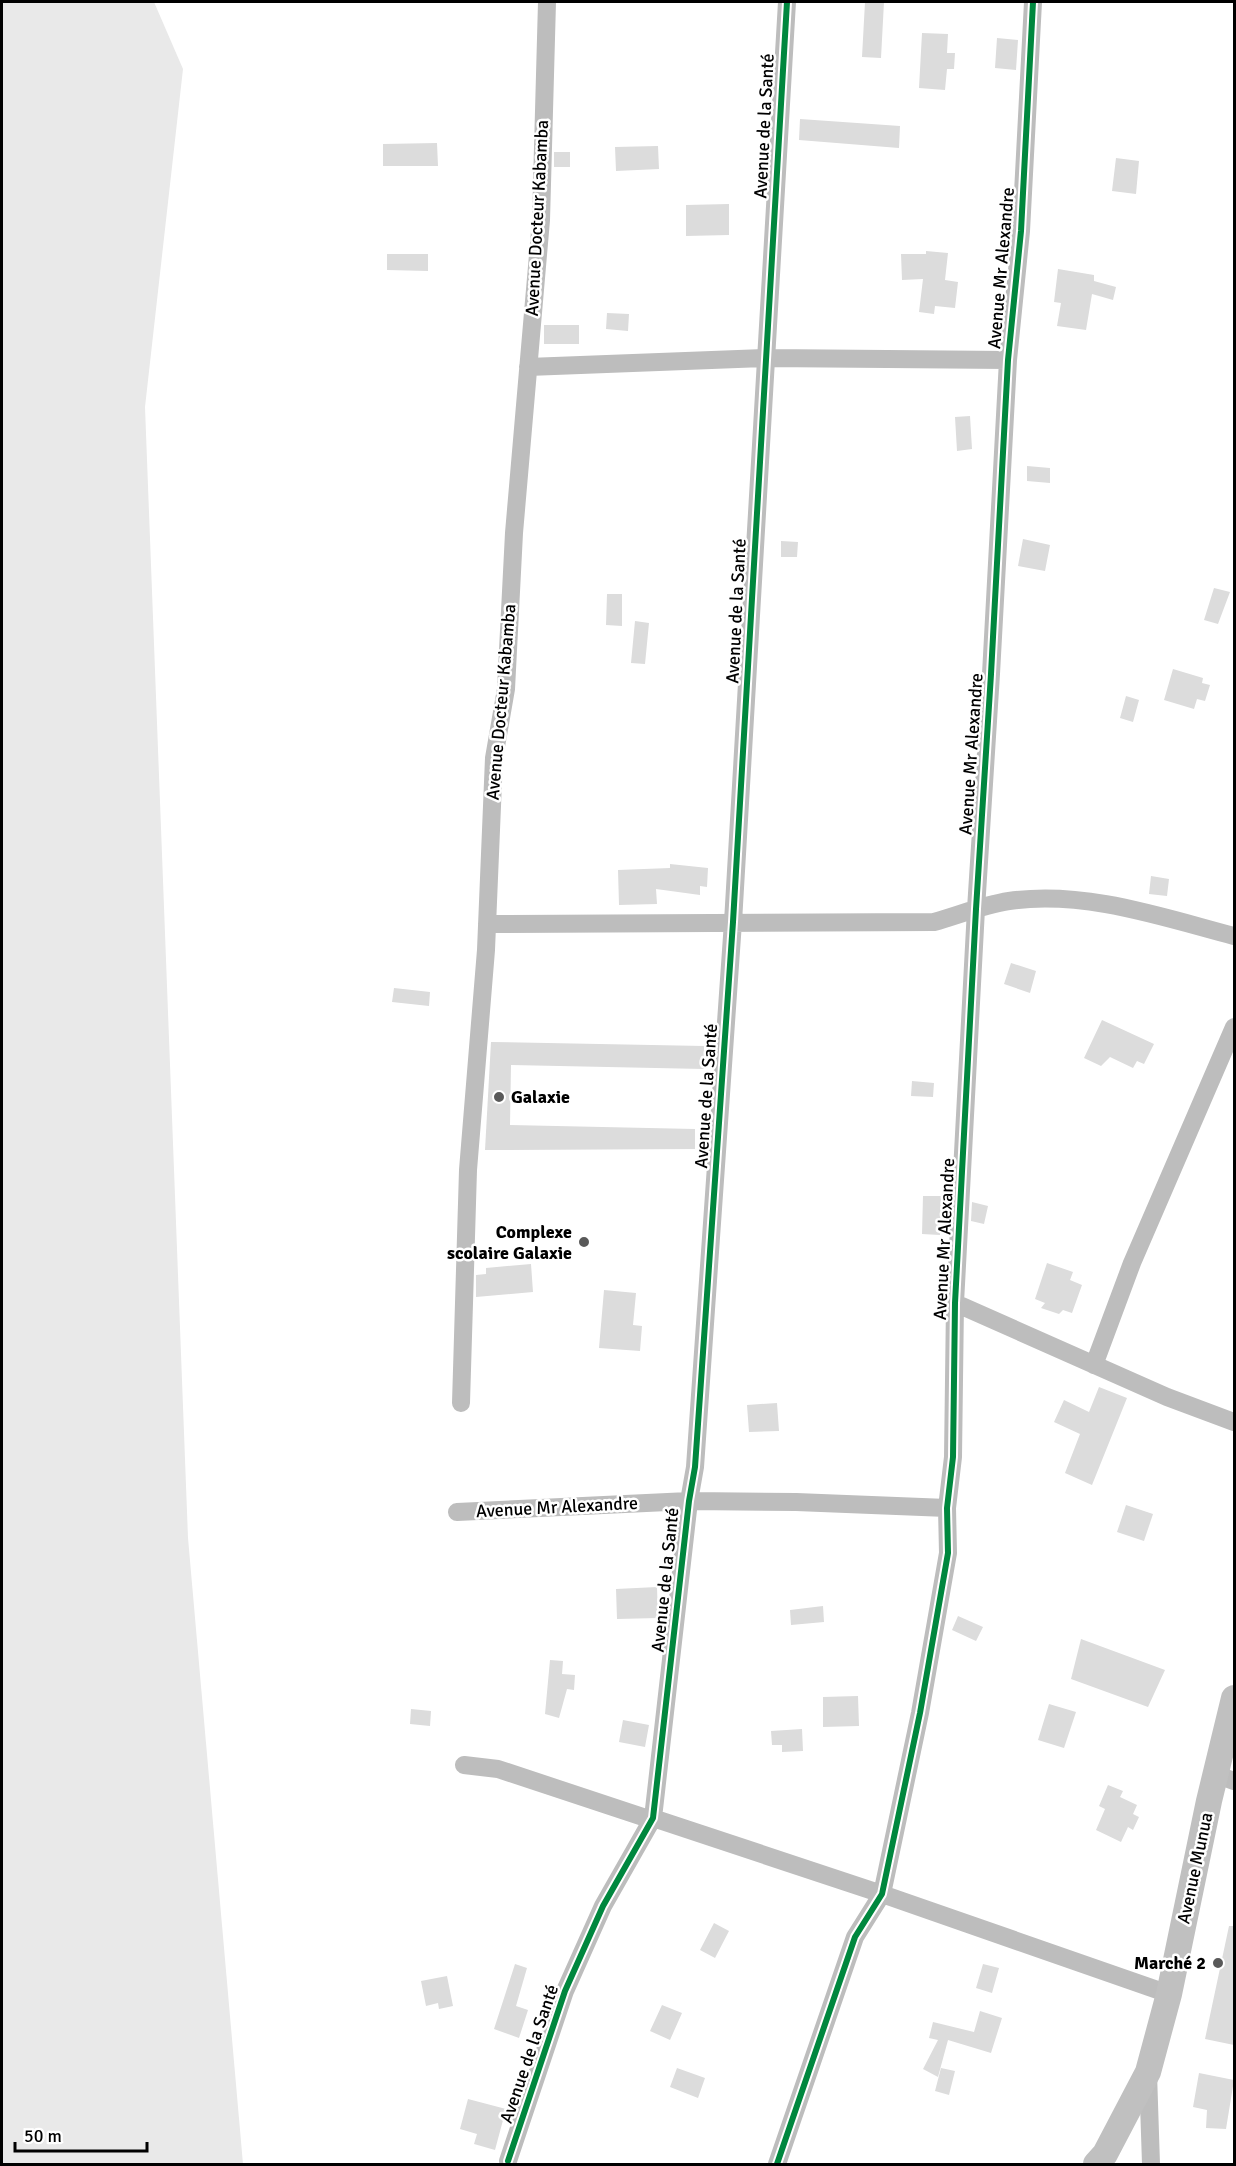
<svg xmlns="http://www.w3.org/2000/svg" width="1236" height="2166" font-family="Signika,sans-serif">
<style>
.green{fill:#e9e9e9}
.building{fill:#dcdcdc}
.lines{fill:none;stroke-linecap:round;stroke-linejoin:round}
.minor{stroke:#bdbdbd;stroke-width:18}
.secondary{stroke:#c0c0c0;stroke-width:26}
.cycleway-casing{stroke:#fff;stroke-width:10}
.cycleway{stroke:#00873e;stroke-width:6}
.poi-dot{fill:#595959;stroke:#fff;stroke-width:2}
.labels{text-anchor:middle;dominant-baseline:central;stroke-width:5;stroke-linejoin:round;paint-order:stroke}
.street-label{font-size:18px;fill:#000;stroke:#fff}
.poi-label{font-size:18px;font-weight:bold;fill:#000;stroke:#fff;text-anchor:end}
</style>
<rect width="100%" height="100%" fill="#fff"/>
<path class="green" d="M2,2H154L183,69L145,407L188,1538L243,2164H2Z"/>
<path class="building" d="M865,2H884L881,58L862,57Z
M922,33L948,34L947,53H955L954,69H947L945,90L919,88Z
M997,38L1018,40L1016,70L995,68Z
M800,119L900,126L899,148L799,140Z
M437,143L438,166H383V144Z
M658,146L659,169L616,171L615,147Z
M554,152H570V167H554Z
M1116,158L1139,161L1136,194L1112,191Z
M729,204V235L686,236V205Z
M926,251L948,253L945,280L958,282L955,308L935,306L934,314L919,312L923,279L902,280L901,254H926Z
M387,254H428V271L387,270Z
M1058,269L1094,275V281L1116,287L1113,300L1092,294L1086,330L1057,326L1061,303L1054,302Z
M607,313L629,314L628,331L606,329Z
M544,325H579V344H544Z
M970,416L972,449L957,451L955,417Z
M1027,466L1050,468V483L1027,481Z
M1023,539L1050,545L1045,571L1018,566Z
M781,541L798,542L797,557H781Z
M1214,588L1230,592L1218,624L1204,620Z
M607,594H622V626L606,625Z
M635,621L649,623L645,664L631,663Z
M1173,669L1203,678L1202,683L1210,685L1205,701L1197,699L1194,709L1164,700Z
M1126,696L1139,700L1133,722L1120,718Z
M670,864L708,868L707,887L700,886V895L656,889L657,904L619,905L618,870L670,868Z
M1151,876L1169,879L1167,896L1149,894Z
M1011,963L1036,971L1030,993L1004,984Z
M394,988L430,992L429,1006L392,1002Z
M1102,1020L1154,1044L1144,1064L1137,1061L1133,1068L1110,1057L1101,1066L1084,1058Z
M491,1042L704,1046V1069L511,1065L510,1125L695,1129V1149L485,1150Z
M912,1081L934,1083L933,1097L911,1096Z
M923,1196H941L940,1235L922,1234Z
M972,1202L988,1206L984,1224L971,1221Z
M1047,1263L1073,1272L1070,1280L1082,1285L1072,1313L1063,1310L1059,1314L1041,1308L1045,1303L1035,1299Z
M531,1264L533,1292L476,1297V1275L486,1274V1268Z
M604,1290L636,1293L633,1325L642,1326L640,1351L599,1348Z
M1099,1387L1127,1398L1092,1485L1065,1473L1080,1434L1054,1422L1064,1400L1089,1412Z
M777,1403L779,1431L749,1432L747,1405Z
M1126,1505L1153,1514L1144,1541L1117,1532Z
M657,1587L658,1618L617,1619L616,1589Z
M823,1606L824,1622L791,1625L790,1610Z
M958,1616L983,1627L976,1641L952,1630Z
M1081,1639L1165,1670L1148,1707L1071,1679Z
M550,1660L563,1661L562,1674L575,1675L574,1690L567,1689L559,1718L545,1714Z
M858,1696L859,1726L823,1727V1697Z
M1049,1704L1076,1712L1064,1748L1038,1740Z
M411,1709L431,1711L430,1726L410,1724Z
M623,1720L649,1725L645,1747L619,1742Z
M802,1729L803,1751L782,1752V1745H772L771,1731Z
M1108,1785L1123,1791L1120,1797L1137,1805L1133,1814L1139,1817L1133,1830L1128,1827L1121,1842L1096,1830L1105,1809L1099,1806Z
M714,1923L729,1931L715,1958L700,1950Z
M1229,1926H1234V2045L1205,2039Z
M515,1964L527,1968L516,2006L528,2010L519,2038L494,2029Z
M983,1964L999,1968L992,1993L976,1988Z
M447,1976L453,2006L439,2009L438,2003L426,2006L421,1981Z
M662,2005L682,2013L670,2040L650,2031Z
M980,2011L1002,2018L991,2053L948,2040L938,2077L923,2069L938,2040L929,2038L933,2022L974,2032Z
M677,2068L705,2078L698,2098L670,2087Z
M941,2068L955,2071L949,2095L935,2091Z
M1199,2073L1234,2080L1226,2129L1206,2128L1207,2110L1193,2107Z
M468,2099L506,2109L495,2150L474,2144L477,2134L460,2129Z"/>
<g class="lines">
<path class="minor" d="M528,367L766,358L1008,360
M487,924L934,922C959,915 983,905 1009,901C1084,890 1162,917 1234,936
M955,1303L1167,1397L1234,1422
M1094,1365L1132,1263L1234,1027
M461,1403L468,1170L486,950L494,758L506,689L514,533L541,220L547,2
M457,1512L689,1501L796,1502L947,1508
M464,1765L498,1769L643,1817L653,1818L882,1894L1169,1994
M1215,1774L1234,1781
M1148,2073L1151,2164
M508,2161L565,1991L603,1906L653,1818L689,1501L695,1467L733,922L787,2
M777,2164L855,1937L882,1894L920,1713L948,1553L947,1508L953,1457L955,1303L976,909L991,674L1008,360L1021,231L1033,2"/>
<path class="secondary" d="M1096,2164L1105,2154L1148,2072L1169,1994L1209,1801L1234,1698"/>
<g class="cycleway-casing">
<path id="cycleway" d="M508,2161L565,1991L603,1906L653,1818L689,1501L695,1467L733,922L787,2
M777,2164L855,1937L882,1894L920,1713L948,1553L947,1508L953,1457L955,1303L976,909L991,674L1008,360L1021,231L1033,2"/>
</g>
<use href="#cycleway" class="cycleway"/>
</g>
<g class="poi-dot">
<circle cx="499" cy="1097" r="6"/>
<circle cx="584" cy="1242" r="6"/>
<circle cx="1218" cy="1963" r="6"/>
</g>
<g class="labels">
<g class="street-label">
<text transform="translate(764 126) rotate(-87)">Avenue de la Santé</text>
<text transform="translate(537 218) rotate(-87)">Avenue Docteur Kabamba</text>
<text transform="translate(1001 268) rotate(-85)">Avenue Mr Alexandre</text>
<text transform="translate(736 611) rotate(-87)">Avenue de la Santé</text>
<text transform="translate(501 702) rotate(-85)">Avenue Docteur Kabamba</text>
<text transform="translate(971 754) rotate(-86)">Avenue Mr Alexandre</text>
<text transform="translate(706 1096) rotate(-86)">Avenue de la Santé</text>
<text transform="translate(944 1239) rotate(-87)">Avenue Mr Alexandre</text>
<text transform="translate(557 1507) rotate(-3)">Avenue Mr Alexandre</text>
<text transform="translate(665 1580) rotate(-84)">Avenue de la Santé</text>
<text transform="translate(1195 1868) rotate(-78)">Avenue Munua</text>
<text transform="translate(529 2054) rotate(-71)">Avenue de la Santé</text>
</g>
<g class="poi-label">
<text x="511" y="1097" text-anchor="start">Galaxie</text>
<text x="572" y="1232">Complexe<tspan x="572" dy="21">scolaire Galaxie</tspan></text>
<text x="1206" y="1963">Marché 2</text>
</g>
</g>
<rect width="1236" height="2166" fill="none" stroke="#000000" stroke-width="6"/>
<path d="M15 2142v9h132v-9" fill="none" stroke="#000000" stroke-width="3"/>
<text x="24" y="2142" font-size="18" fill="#000000" stroke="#ffffff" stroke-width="4.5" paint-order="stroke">50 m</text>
</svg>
